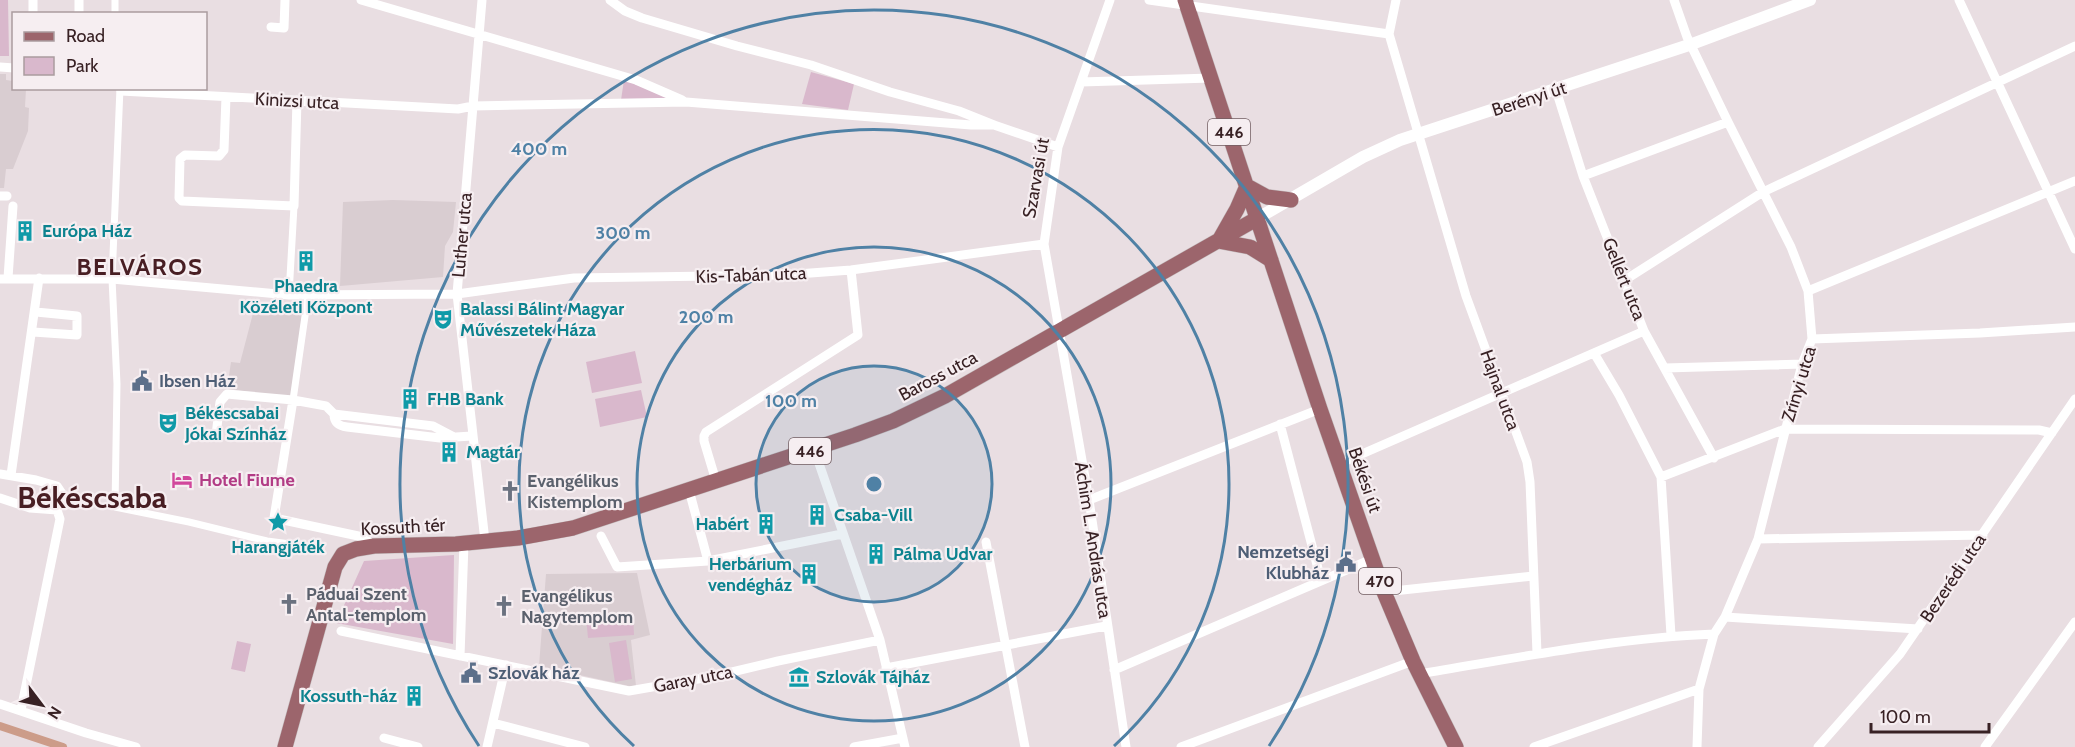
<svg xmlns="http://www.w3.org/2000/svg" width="2075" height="747" font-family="Cabin,sans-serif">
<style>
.built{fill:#d9cdd1}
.green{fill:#d9b8cc}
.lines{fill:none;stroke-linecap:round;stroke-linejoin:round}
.canal{stroke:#cc9c89;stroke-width:8}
.primary-casing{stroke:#c3bcbd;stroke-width:16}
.pedestrian{stroke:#fff;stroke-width:7}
.minor{stroke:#fff;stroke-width:9}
.tertiary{stroke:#fff;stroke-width:12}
.primary{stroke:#9c656c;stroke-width:15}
.ring{fill:none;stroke:#4f81a5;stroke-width:3}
.labels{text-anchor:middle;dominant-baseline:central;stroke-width:4.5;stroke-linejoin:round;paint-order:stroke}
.shield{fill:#f6eef1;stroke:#715e62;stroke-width:1.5}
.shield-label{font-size:16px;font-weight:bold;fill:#382124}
.street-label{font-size:18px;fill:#382124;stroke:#f6eef1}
.culture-label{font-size:18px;font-weight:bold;fill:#0d838f;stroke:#f6eef1;text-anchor:start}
.service-label{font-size:18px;font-weight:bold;fill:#4e5e75;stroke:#f6eef1;text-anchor:start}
.hotel-label{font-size:18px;font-weight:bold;fill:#b23c85;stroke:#f6eef1;text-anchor:start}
.worship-label{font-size:18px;font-weight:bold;fill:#5b616d;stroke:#f6eef1;text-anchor:start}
.district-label{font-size:24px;font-weight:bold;letter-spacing:1.5px;fill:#481e23;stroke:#f6eef1}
.town-label{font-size:30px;font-weight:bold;fill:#481e23;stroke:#f6eef1}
.centre{fill:#4f81a5;stroke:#f6eef1;stroke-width:3}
.ring-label{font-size:18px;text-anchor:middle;font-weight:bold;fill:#4f81a5;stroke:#f6eef1;stroke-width:4.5;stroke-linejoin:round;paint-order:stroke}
</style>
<rect width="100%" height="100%" fill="#e9dee2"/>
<path class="built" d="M0,74H6V80L13,81L14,88L26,89L25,107L29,108L28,131L13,169H6L4,188H0Z
M393,200L456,202L453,232L445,246L443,277L340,286L343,202Z
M256,302L305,308L291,397L227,389L231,362L240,363Z
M637,573L650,635L631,640L636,686H629L539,666L546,574Z"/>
<path class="green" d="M0,0H8L9,56H0Z
M811,72L854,84L848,110L802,104Z
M624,80L667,96V101L621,100Z
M635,351L642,383L592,393L586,362Z
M641,390L647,417L600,427L595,399Z
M454,555L453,644L336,623L364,561Z
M633,613L634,635L588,638L586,617Z
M626,640L632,679L615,682L609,643Z
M237,641L251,644L245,672L231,669Z"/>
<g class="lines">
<path class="canal" d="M0,726L63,747"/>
<g class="primary-casing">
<path id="primary" d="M1185,0L1320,409L1384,592L1413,661L1456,747
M1247,186L1267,197L1291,200
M1220,239L1237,209L1247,186
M1218,241L1250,247L1271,260
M285,747L335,567L343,554L356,549L374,546L456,544L518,538L573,528L855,435L893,421L945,396L1258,218"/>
</g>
<path class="pedestrian" d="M115,0V14
M120,88L112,279L117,384L115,507L189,522L267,541L321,548
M289,295L294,206
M293,400L308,295"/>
<path class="minor" d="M33,0V14
M79,0V14
M361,0L636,80L682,100
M482,0L457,294L485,541
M610,0L625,11L642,18L737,46L811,65L890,92L959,111L994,125L1058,147
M1110,0L1058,147L1044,244L1089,500L1126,747
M1149,0L1389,34
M1396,0L1389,34L1466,296L1527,462L1530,482L1537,653
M1674,0L1687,37L1728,122L1791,247L1808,291L1812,339L1802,364L1758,539L1725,617L1714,634L1699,689L1697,747
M1959,0L2075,249
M271,27L284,28L285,0
M0,67L14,68
M1081,82L1211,78
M1556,90L1583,176L1644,331L1714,458
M121,91L458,109L473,106L686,102L971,125H994
M226,97L224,150L219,156L185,155L180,159L179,198L182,201L294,206L297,100
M1583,176L1728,122
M0,196H7
M8,278L13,206
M0,279H112L289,295L457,294L574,278L784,275L851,270L1044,244
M1625,280L1763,192L2075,46
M1808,291L2075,181
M33,332L77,335V316L36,312
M1812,339L1980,333L2075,327
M1594,353L1619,395L1661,477L1671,635
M1665,368L1802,364
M293,400L274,518L363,537L374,546
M334,414L433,426L452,436
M1280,424L1321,580
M216,435L220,402L227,394L293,400L326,406L334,414C334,423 339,426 347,427L440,438L472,436
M814,449L880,640L905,747
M1339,464L1644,331
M0,474L36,480L57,486L63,495L60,505L57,510
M11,475L39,278
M1661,477L1785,429L2039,430L2052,433
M716,481L704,441V436L706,432L858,335L851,270
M689,490L708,561L842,534
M0,498L30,508L57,510
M1089,500L1320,409
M601,536L617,567L708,561
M1758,539L1983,535
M986,542L1025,747
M1384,592L1533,576
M1725,617L1918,629
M341,631L629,691L715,676L778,661L880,640
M460,656L464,543
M886,668L1106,626
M1114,670L1372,559
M1419,674C1517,658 1615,638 1714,634
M0,704L86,733L136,747
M21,710L60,519L57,510
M493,723L585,747
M384,738L418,747
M487,747L506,665
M854,747L903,738
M1181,747L1413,661
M1534,747L1699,689
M1818,747L1900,654L2075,399
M1985,747L2075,622"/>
<path class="tertiary" d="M1258,218L1363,157L1400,140L1692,44L1810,0"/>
<use href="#primary" class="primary"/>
</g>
<circle cx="874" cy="484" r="118" fill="#4f81a5" fill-opacity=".12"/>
<g class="ring">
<circle cx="874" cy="484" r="118"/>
<circle cx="874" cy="484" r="237"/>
<path d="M634 746A355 355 0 1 1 1114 746"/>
<path d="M479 746A474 474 0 1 1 1269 746"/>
</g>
<defs>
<g id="building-bare" transform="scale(1.62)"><path d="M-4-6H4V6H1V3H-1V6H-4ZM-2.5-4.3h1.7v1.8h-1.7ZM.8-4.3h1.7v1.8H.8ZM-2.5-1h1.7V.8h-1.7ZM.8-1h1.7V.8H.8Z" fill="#0f9aa8" stroke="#f6eef1" stroke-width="2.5" paint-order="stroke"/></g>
<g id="theatre-bare" transform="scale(1.62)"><path d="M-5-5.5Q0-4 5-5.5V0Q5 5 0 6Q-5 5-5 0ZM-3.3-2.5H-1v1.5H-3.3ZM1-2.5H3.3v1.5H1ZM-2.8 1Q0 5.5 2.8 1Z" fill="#0f9aa8" stroke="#f6eef1" stroke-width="2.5" paint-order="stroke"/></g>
<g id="civic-bare" transform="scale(1.62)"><path d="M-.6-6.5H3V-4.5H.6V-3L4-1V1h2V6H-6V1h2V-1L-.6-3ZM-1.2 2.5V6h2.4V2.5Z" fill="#5c6f8a" stroke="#f6eef1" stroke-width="2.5" paint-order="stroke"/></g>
<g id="hotel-bare" transform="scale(1.62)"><path d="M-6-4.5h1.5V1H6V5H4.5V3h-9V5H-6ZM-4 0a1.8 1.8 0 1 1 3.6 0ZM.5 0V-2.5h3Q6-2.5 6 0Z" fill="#d1479c" stroke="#f6eef1" stroke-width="2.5" paint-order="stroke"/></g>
<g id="church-bare" transform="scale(1.62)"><path d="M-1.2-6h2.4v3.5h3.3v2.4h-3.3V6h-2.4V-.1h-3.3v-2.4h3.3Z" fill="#6b7280" stroke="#f6eef1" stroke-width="2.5" paint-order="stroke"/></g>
<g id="sight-bare" transform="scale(1.62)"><path d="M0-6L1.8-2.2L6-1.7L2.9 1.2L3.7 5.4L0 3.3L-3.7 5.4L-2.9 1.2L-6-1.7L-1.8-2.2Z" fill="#0f9aa8" stroke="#f6eef1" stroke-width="2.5" paint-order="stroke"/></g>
<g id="museum-bare" transform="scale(1.62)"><path d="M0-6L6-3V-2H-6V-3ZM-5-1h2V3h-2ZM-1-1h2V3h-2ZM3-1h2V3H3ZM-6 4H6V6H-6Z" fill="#0f9aa8" stroke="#f6eef1" stroke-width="2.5" paint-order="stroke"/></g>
</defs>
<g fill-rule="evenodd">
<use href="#building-bare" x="25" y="231"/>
<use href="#building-bare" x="306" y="261"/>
<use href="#theatre-bare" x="443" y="319"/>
<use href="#civic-bare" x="142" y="381"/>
<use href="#building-bare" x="410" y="399"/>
<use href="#theatre-bare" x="168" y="423"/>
<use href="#building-bare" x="449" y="452"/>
<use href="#hotel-bare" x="182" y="480"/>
<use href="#church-bare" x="510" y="491"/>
<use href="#building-bare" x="817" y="515"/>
<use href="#sight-bare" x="278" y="522"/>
<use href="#building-bare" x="766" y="524"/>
<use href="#building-bare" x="876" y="554"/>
<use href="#civic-bare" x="1346" y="562"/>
<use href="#building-bare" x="809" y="574"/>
<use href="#church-bare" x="289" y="604"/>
<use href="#church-bare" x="504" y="606"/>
<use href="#civic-bare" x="471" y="673"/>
<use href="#museum-bare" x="799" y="677"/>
<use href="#building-bare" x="414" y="696"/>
</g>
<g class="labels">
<g class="shield">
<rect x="1208" y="119" width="42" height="26" rx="4.5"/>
<rect x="789" y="438" width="42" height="26" rx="4.5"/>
<rect x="1359" y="568" width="42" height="26" rx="4.5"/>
</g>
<g class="shield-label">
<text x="1229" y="132">446</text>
<text x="810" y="451">446</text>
<text x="1380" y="581">470</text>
</g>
<g class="street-label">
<text transform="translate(1529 99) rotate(-18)">Berényi út</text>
<text transform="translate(297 101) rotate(3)">Kinizsi utca</text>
<text transform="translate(1036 178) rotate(-80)">Szarvasi út</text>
<text transform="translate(462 235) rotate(-85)">Luther utca</text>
<text transform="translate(751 275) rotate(-2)">Kis-Tabán utca</text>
<text transform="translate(1624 279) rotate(68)">Gellért utca</text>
<text transform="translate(938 376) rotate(-28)">Baross utca</text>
<text transform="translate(1799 384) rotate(-73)">Zrínyi utca</text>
<text transform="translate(1500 390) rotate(70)">Hajnal utca</text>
<text transform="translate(1365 480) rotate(71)">Békési út</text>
<text transform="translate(403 527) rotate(-3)">Kossuth tér</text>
<text transform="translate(1093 540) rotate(81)">Áchim L. András utca</text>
<text transform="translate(1953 578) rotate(-56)">Bezerédi utca</text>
<text transform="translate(693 679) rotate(-11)">Garay utca</text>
</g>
<g class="culture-label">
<text x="42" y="231">Európa Ház</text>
<text x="306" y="286" text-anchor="middle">Phaedra<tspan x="306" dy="21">Közéleti Központ</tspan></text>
<text x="460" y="309">Balassi Bálint Magyar<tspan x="460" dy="21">Művészetek Háza</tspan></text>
<text x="427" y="399">FHB Bank</text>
<text x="185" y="413">Békéscsabai<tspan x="185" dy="21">Jókai Színház</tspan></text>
<text x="466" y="452">Magtár</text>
<text x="834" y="515">Csaba-Vill</text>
<text x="749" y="524" text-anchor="end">Habért</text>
<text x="278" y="547" text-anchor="middle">Harangjáték</text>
<text x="893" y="554">Pálma Udvar</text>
<text x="792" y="564" text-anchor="end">Herbárium<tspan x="792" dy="21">vendégház</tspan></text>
<text x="816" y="677">Szlovák Tájház</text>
<text x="397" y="696" text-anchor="end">Kossuth-ház</text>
</g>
<g class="service-label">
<text x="159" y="381">Ibsen Ház</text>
<text x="1329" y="552" text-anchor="end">Nemzetségi<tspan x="1329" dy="21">Klubház</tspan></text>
<text x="488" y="673">Szlovák ház</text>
</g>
<g class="hotel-label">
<text x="199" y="480">Hotel Fiume</text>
</g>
<g class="worship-label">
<text x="527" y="481">Evangélikus<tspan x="527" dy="21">Kistemplom</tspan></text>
<text x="306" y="594">Páduai Szent<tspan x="306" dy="21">Antal-templom</tspan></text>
<text x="521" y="596">Evangélikus<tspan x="521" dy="21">Nagytemplom</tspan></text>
</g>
<g class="district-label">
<text x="140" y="266">BELVÁROS</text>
</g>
<g class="town-label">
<text x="92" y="497">Békéscsaba</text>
</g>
</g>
<circle cx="874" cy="484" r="9" class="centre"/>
<g class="ring-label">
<text x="539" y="155">400 m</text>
<text x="623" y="239">300 m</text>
<text x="706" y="323">200 m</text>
<text x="791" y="407">100 m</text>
</g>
<rect x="12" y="12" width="195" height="78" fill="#f6eef1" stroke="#aa9c9f" stroke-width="1.5"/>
<rect x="24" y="32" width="30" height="9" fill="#9c656c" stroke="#aa9c9f" stroke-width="1.5"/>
<text x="66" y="42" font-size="18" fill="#382124">Road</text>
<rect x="24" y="57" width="30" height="18" fill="#d9b8cc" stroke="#aa9c9f" stroke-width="1.5"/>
<text x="66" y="72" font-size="18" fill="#382124">Park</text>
<g transform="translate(42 705) rotate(122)" stroke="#f6eef1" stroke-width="4.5" paint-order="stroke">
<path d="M0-4.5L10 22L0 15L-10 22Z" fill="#382124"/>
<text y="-9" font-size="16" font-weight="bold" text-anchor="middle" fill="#382124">N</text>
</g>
<path d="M1871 723v9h118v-9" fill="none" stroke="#382124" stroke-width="3"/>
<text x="1880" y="723" font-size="18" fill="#382124" stroke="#f6eef1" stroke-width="4.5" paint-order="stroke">100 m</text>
</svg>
